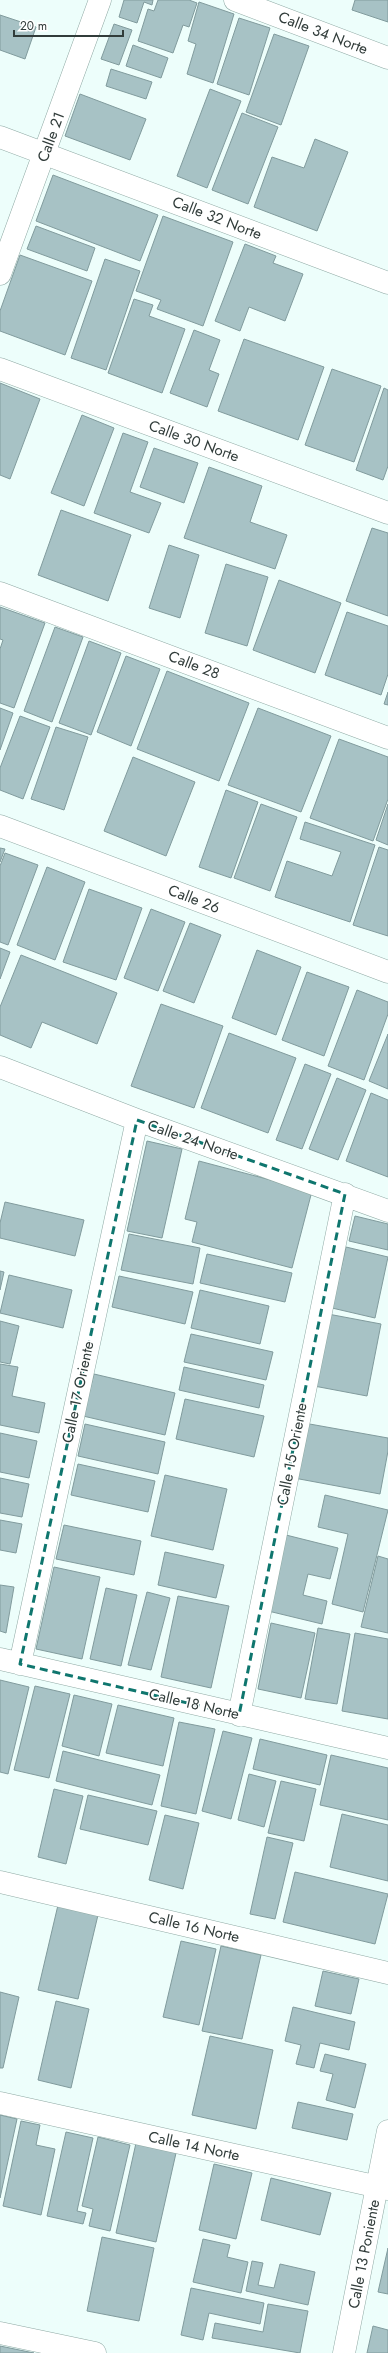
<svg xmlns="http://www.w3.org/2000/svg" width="388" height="2353" font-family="Jost,sans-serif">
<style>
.building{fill:#a7c2c5;stroke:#819b9d}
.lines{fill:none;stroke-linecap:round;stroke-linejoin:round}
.street-casing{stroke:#8fa9a4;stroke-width:23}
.street{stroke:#fff;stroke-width:22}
.marked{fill:none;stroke:#0f766e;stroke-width:3;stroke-dasharray:8 5;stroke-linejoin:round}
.labels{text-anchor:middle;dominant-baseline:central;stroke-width:3;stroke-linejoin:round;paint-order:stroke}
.street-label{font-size:15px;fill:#313c3a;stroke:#fff}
</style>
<rect width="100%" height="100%" fill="#edfefb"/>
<path class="building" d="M124,0H153L152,5L144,2L137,23L119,17Z
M158,0H189L197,3L189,27L183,25L173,53L138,41L148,9L154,11Z
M355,0H388V22L352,10Z
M199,2L234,14L213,83L187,74L196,44L188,41Z
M0,15L36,27L25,59L0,50Z
M239,18L270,28L249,95L217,84Z
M114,24L132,30L119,65L101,59Z
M274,34L309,46L281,125L246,112Z
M133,45L168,58L161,78L126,66Z
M111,69L152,82L146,99L106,86Z
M210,89L241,101L207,188L177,176Z
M80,94L146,119L130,160L65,136Z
M242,113L278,127L248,204L212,190Z
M315,139L348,152L317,231L254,207L272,157L304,168Z
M53,175L158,215L140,261L36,221Z
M163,216L233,242L203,326L157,309L161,300L136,291Z
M36,226L95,248L87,271L27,249Z
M245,244L276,256L273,263L303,274L285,321L249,307L240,331L215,321Z
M20,255L92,281L65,355L0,331V311Z
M105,259L140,271L106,370L71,358Z
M134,299L153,305L149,316L185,329L162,393L108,373Z
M194,330L220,340L209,370L219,374L207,407L170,393Z
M244,339L324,367L298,440L218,411Z
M332,369L381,386L354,462L305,445Z
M0,383L40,399L10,479L0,475Z
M384,388L388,390V466L383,480L356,470Z
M82,415L114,428L84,506L51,493Z
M123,433L148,442L130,492L161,503L149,533L94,513Z
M154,448L198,463L184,503L140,487Z
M209,467L262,486L250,522L287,535L275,569L184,538Z
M61,510L131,535L108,601L38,575Z
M372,528L388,533V616L346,601Z
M169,545L199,555L180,618L149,608Z
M226,564L268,577L247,646L205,633Z
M279,580L341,603L315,673L253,650Z
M0,607L45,623L14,708L0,703V649L3,640L0,639Z
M347,612L388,626V674L381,695L325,675Z
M55,627L83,637L52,722L24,711Z
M89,641L121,653L91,735L59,723Z
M126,656L160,669L131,746L97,732Z
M167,671L249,703L219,781L137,749Z
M388,692V705L384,704Z
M0,708L13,713L0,750Z
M258,708L331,736L301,812L228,785Z
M20,716L50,727L23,799L0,790V768Z
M56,727L88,737L64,810L31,799Z
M339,739L388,757V799L373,841L310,818Z
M133,757L195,782L166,856L104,831Z
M226,790L258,802L231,878L199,867Z
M261,804L297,817L270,891L234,878Z
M388,804V845L376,840Z
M305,822L375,845L350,922L275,897L287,861L332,876L341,852L300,839Z
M379,847L388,850V936L353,925Z
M0,848L5,849L0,862Z
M5,853L38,865L8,945L0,942V866Z
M47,867L85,882L55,960L17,945Z
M89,889L142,908L116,980L63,962Z
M151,909L185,922L158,991L124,978Z
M190,923L221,935L194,1003L163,991Z
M0,948L10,952L0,979Z
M257,950L301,967L276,1035L232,1018Z
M21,955L117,993L97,1044L42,1022L31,1048L0,1035V1007Z
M307,972L349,987L324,1056L282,1040Z
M357,990L388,1002V1014L364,1080L328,1066Z
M161,1004L223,1026L194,1108L131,1086Z
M229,1033L296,1058L268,1133L201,1108Z
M388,1034V1089L369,1081Z
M305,1064L331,1074L302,1149L276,1140Z
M337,1078L366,1090L338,1160L309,1149Z
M371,1093L388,1100V1177L346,1161Z
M147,1141L182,1149L162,1238L127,1231Z
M199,1161L312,1191L292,1268L192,1242L197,1222L185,1219Z
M5,1202L84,1220L75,1256L0,1238V1223Z
M355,1216L388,1224V1250L349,1241Z
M129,1234L200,1248L193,1284L121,1270Z
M346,1247L388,1257L375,1318L332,1308Z
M207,1254L292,1273L285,1302L200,1283Z
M0,1271L4,1272L0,1290Z
M9,1275L72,1290L63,1328L0,1313Z
M119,1276L193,1292L185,1324L112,1307Z
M200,1290L269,1306L260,1344L191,1328Z
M328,1314L381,1324L367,1396L314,1386Z
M0,1321L19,1326L10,1364L0,1362Z
M191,1334L273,1352L266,1380L184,1362Z
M0,1364L18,1367L12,1396L45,1403L39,1433L0,1425Z
M184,1367L264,1385L259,1408L179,1390Z
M94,1374L175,1393L165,1435L83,1416Z
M185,1399L264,1416L254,1457L176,1439Z
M304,1423L388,1438V1451L380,1494L294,1478Z
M85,1424L165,1442L158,1474L78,1456Z
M0,1433L37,1441L29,1478L0,1472Z
M78,1464L155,1481L148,1512L71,1495Z
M165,1475L227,1489L213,1550L151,1536Z
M0,1478L29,1484L22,1517L0,1513Z
M325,1495L388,1510L363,1612L332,1604L348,1534L318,1527Z
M0,1520L22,1524L16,1553L0,1550Z
M64,1525L141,1541L134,1575L56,1559Z
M282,1534L338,1548L330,1579L308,1574L303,1595L327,1601L322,1624L264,1610Z
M165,1552L224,1565L216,1598L158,1585Z
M378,1556L388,1559V1633L361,1627Z
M54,1567L100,1577L82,1659L36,1649Z
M0,1585L14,1587L6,1633L0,1631Z
M106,1588L137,1595L121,1666L90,1659Z
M147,1592L170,1598L151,1670L128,1665Z
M178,1596L229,1606L211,1688L161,1677Z
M271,1623L315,1633L301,1698L258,1689Z
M318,1628L350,1634L337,1704L305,1699Z
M355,1633L388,1639V1719L342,1711Z
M0,1680L29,1687L8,1774L0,1772Z
M35,1686L70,1694L49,1778L14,1770Z
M74,1695L112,1704L99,1756L62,1746Z
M118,1705L174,1718L163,1766L106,1753Z
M179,1722L215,1729L196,1814L161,1806Z
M223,1731L252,1738L231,1819L202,1811Z
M260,1739L327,1755L320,1785L253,1769Z
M63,1751L160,1775L152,1805L56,1781Z
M331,1755L388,1768V1820L320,1805Z
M249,1774L276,1781L264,1827L238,1820Z
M281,1781L316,1789L304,1841L268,1833Z
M54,1789L83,1796L66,1864L38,1857Z
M88,1795L157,1811L148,1845L80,1829Z
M342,1814L388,1825V1881L330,1867Z
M165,1815L199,1823L183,1889L149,1880Z
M267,1837L293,1843L275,1919L250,1914Z
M295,1872L388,1894L375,1944L283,1922Z
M58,1905L98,1915L78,1999L38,1990Z
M181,1941L216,1949L199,2025L163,2017Z
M221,1946L261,1955L242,2039L202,2031Z
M323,1971L359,1979L351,2014L315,2006Z
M0,1992L19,1997L3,2068H0Z
M56,2001L89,2009L71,2088L38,2080Z
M293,2007L355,2022L349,2050L320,2043L314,2068L296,2064L301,2045L285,2041Z
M210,2036L273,2050L256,2129L192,2115Z
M325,2054L366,2064L355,2108L326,2100L333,2074L320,2071Z
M298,2102L353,2114L347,2140L292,2128Z
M0,2115L17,2119L0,2198Z
M21,2121L40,2125L36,2145L55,2149L41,2215L3,2206Z
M66,2132L93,2138L77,2211L86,2213L83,2224L47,2216Z
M98,2137L130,2145L110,2231L89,2226L93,2209L82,2206Z
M136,2143L176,2153L156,2242L116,2233Z
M214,2164L252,2173L236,2239L199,2230Z
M271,2178L331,2193L320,2235L261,2220Z
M102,2237L154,2248L139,2321L87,2311Z
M203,2239L230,2245L227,2257L248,2262L241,2293L193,2282Z
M388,2248V2294L378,2292Z
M252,2261L263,2263L258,2285L274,2288L280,2264L315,2272L308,2305L246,2291Z
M191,2288L264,2303L260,2324L209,2313L203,2340L181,2335Z
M268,2304L308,2311L300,2353L212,2338L215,2323L263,2332Z
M373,2326L388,2330V2353H367Z
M0,2346L34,2353H0Z"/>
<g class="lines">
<g class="street-casing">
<path id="street" d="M235,0L388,58
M0,137L388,283
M0,274L100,0
M0,369L388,513
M0,593L388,738
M0,826L388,972
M0,1067L137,1120L388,1211
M0,1659L388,1748
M20,1664L137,1120
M239,1715L345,1194
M0,1882L388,1973
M0,2103L388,2189
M0,2333L95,2353
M344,2353L388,2131"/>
</g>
<use href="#street" class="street"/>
</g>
<path class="marked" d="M137,1120L345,1194L239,1715L20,1664Z"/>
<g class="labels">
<g class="street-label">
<text transform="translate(323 33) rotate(21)">Calle 34 Norte</text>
<text transform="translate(51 137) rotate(-70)">Calle 21</text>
<text transform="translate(217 218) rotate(21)">Calle 32 Norte</text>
<text transform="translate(194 441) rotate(20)">Calle 30 Norte</text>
<text transform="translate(194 665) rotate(21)">Calle 28</text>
<text transform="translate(194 899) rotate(21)">Calle 26</text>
<text transform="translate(193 1140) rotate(19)">Calle 24 Norte</text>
<text transform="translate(78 1392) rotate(-78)">Calle 17 Oriente</text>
<text transform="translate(292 1454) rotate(-79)">Calle 15 Oriente</text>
<text transform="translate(194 1704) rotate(13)">Calle 18 Norte</text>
<text transform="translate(194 1927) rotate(13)">Calle 16 Norte</text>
<text transform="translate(194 2146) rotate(12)">Calle 14 Norte</text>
<text transform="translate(364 2254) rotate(-79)">Calle 13 Poniente</text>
</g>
</g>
<path d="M14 30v6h109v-6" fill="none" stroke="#313c3a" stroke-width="2"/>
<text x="20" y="30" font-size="12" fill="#313c3a" stroke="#ffffff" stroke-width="3" paint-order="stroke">20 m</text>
</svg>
